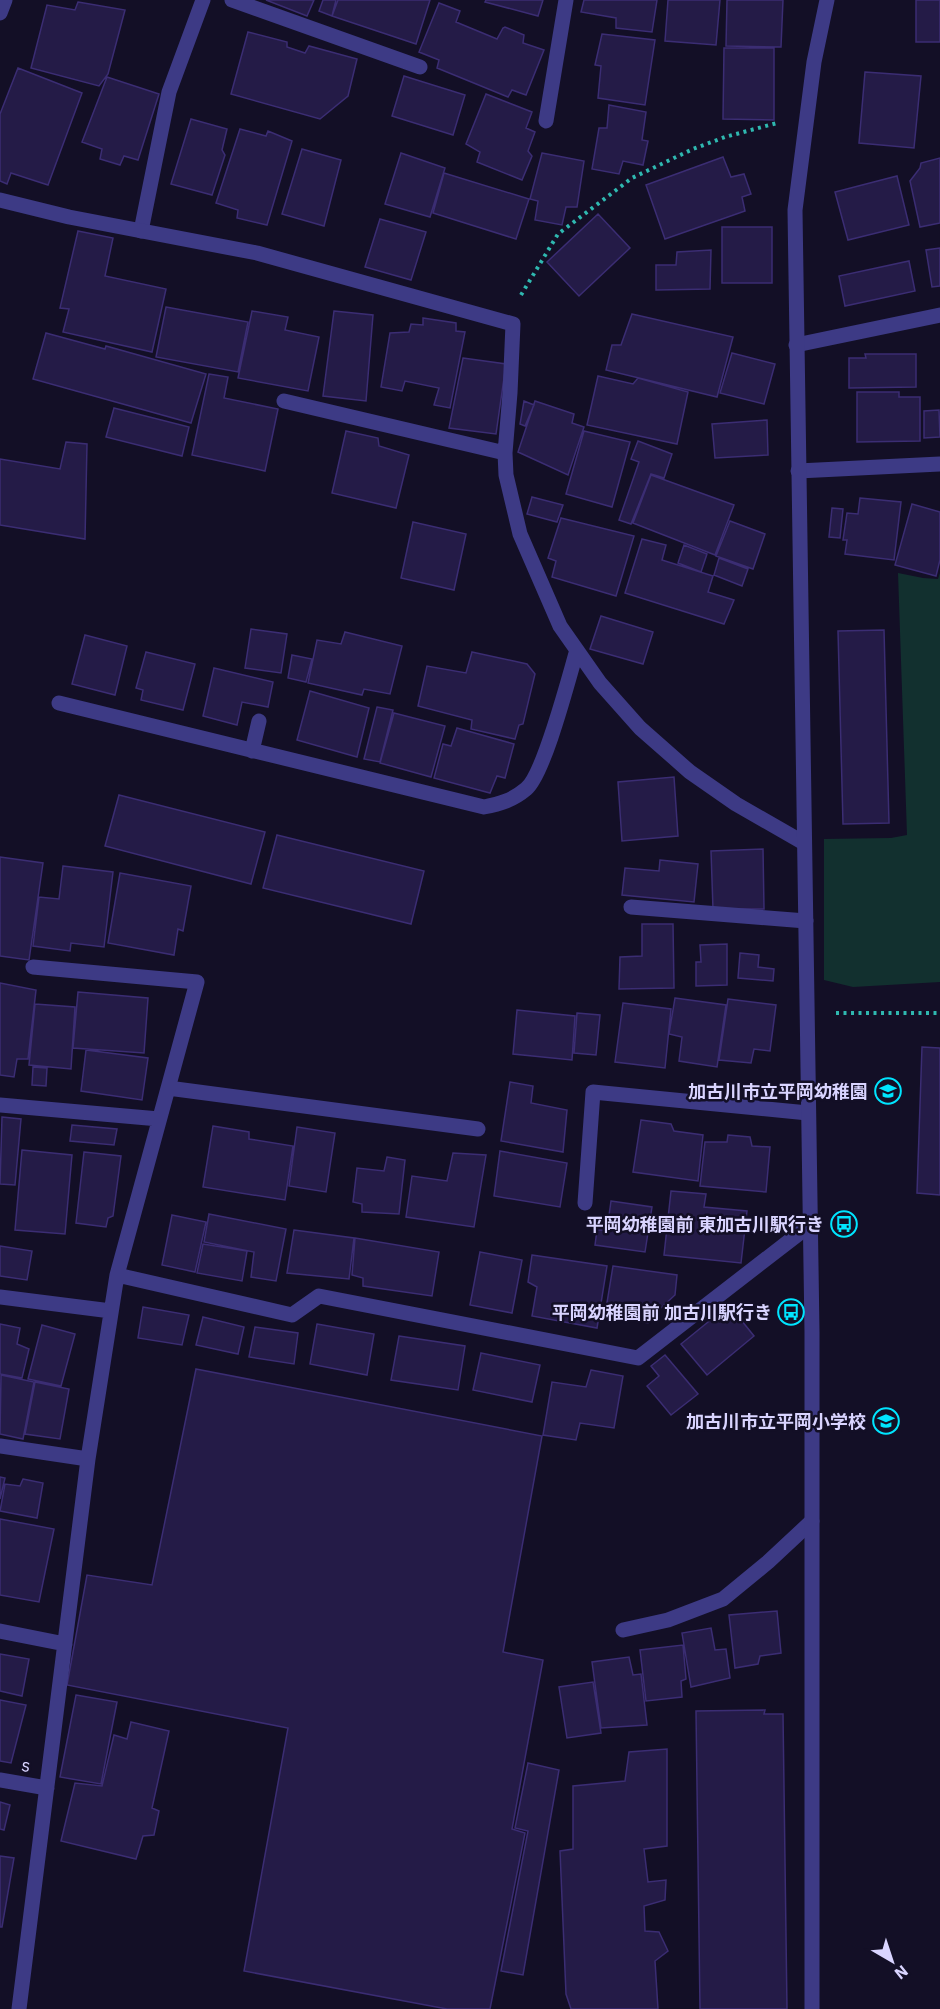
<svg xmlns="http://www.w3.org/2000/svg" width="940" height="2009" font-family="'IBM Plex Sans','Noto Sans JP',sans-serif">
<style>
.green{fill:#12302f}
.building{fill:#241b47;stroke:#3b2d73;stroke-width:1.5}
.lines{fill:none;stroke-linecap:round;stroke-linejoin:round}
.path{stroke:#2fb8b0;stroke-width:4;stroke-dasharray:3 4.5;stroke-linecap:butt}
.service{stroke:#3d3a85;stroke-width:15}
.minor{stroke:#3d3a85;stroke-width:15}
.tertiary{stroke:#3d3a85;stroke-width:15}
.labels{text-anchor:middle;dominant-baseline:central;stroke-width:5;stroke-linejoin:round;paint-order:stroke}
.poi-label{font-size:18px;font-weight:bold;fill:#d9d4ff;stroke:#130f26;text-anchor:end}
.street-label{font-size:18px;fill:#d9d4ff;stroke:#130f26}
</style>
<rect width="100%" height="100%" fill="#130f26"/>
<path class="green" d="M898,573L923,578L938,579L940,573V982L853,987L824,980V839L891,838L907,835Z"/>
<path class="building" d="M266,0H314L307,16Z
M323,0H336L332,16L319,11Z
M338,0H430L416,44L332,16Z
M486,0H543L538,16L485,2Z
M584,0H657L652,32L616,28V18L581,12Z
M668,0H720L716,45L665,41Z
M727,0H783L781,47L726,46Z
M916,0H940V42H916Z
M78,2L125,10L108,74L99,86L31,68L47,5L75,10Z
M439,3L460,11L456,22L497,39L503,28L505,27L524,35L523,43L544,50L526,95L512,90L508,97L437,68L439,60L419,52Z
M248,32L287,42V47L305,53L309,46L357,59L348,96L320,119L231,94Z
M602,34L655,40L645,105L598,98L601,66L595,65Z
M724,48H774V120L723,119Z
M18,68L82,93L48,185L11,173L7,184L0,181V114Z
M865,72L921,76L914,148L859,143Z
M404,76L465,95L453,135L392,116Z
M107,77L159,94L138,160L124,156L120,165L100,159L102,149L82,142Z
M486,94L532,112L526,128L535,132L528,151L532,156L522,180L477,162L480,152L466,144Z
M609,105L646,112L642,140L648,141L643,165L623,161L619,174L592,169L599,128H607Z
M191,119L227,129L222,150L225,155L212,195L171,184Z
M240,129L266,136L268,131L292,141L267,225L237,218L238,210L216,203Z
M302,149L341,160L324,226L282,214Z
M401,153L445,168L430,217L385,204Z
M542,153L584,161L577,207H566L562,225L535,220L538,201L530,199Z
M723,157L731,177L744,174L751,194L742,197L745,211L665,239L646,185Z
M940,158V223L920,227L910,181L920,168L921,163Z
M444,173L529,199L516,239L433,213Z
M897,176L909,225L848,240L835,192Z
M598,214L630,248L579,296L547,262Z
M380,219L426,232L411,280L365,267Z
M722,227H772V283H722Z
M78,231L113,238L105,276L166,289L152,352L63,332L69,309L60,308Z
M940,248V286L932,287L926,250Z
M711,250L710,289L656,290V265H676L677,252Z
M909,261L915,291L845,306L839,276Z
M166,307L248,322L238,372L156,357Z
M252,311L288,317L285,330L319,337L308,391L238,378Z
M334,311L373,315L366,401L323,396Z
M632,314L733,337L717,397L606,370L612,345H621Z
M423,318L456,323V331L465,332L450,408L434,405L439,388L405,381L402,391L381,387L390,333L409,332L411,324L423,325Z
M46,333L105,349L106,346L206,374L191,423L33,379Z
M732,353L775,364L764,404L720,393Z
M865,354H916V387L849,388V358H866Z
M463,358L506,364L496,434L449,428Z
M209,374L228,377L224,398L278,409L265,471L192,455Z
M598,376L633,384L638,378L688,392L677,444L587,425Z
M857,392H899V397H920V441L857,442Z
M524,401L534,405L525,426L520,424Z
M535,401L574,414L572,423L584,427L568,475L518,452Z
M114,408L189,427L182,456L106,437Z
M939,410L940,437L924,438V411Z
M767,420L768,455L715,458L712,424Z
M346,431L378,438L379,446L409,455L396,508L332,493Z
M584,431L630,442L612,507L566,494Z
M638,441L672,454L664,478L651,474L631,524L619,520L639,462L631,459Z
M66,442L87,444L85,539L0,525V459L60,469Z
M651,475L734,505L715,555L633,523Z
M532,497L563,505L557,522L527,514Z
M860,498L901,502L894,560L845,554L847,540H843L847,513L858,514Z
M912,504L940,512V560L936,576L895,565Z
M832,508L843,509L840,538L829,537Z
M561,518L634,536L616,596L552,577L556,561L548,558Z
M730,521L765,534L753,569L716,556Z
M413,522L466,534L454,590L401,578Z
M642,539L666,545L662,560L713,576L708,592L734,600L724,624L625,593Z
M684,545L707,554L701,572L678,563Z
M719,558L748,569L742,586L714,575Z
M601,616L653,632L643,664L590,649Z
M251,629L287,634L281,673L245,668Z
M884,630L889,823L843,824L838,631Z
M345,632L402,646L390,694L364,689L362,695L308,683L317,640L341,644Z
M85,635L127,646L115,695L72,684Z
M146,652L195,664L183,710L141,700L143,690L136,688Z
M472,652L527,664L535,674L523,724L519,725L515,739L471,729L472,720L418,706L427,666L466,673Z
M292,655L312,659L306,682L288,678Z
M214,668L273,682L268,707L242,702L237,725L203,716Z
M310,691L369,708L357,757L297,740Z
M377,707L393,710L380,762L364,759Z
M394,713L445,726L431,777L380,763Z
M457,728L514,744L505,778L497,776L490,793L434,778L443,744L451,746Z
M674,777L678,836L622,841L618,782Z
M119,795L265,832L251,884L105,846Z
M277,835L424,871L411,924L263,888Z
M763,849L764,909H713L711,851Z
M0,857L43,863L29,960L0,956Z
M660,860L698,864L694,902L622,895L625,868L659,871Z
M63,866L113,872L104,947L71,943L70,951L33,946L39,897L59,899Z
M120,873L191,886L183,931L178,929L174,955L108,943Z
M642,924H673L674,988L619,989L620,957L642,956Z
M727,944V985L696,986V962H701L700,945Z
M740,953L759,955L758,967L774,969L773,981L738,978Z
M0,983L36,990L28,1059H17L14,1077L0,1075Z
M78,992L148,998L144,1053L73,1048Z
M675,998L726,1005L717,1067L679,1061L682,1037L669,1034Z
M728,999L776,1005L770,1051L754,1049L751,1063L719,1060Z
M623,1003L671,1009L665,1068L615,1062Z
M35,1004L75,1007L71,1069L29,1065Z
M517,1010L575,1016L572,1060L513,1054Z
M577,1013L600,1015L596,1055L574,1053Z
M922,1047L940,1048V1195L917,1193Z
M86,1050L148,1058L142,1100L81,1091Z
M33,1067L47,1068L46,1086L32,1085Z
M510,1082L533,1086L531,1103L567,1110L563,1152L501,1141Z
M2,1117L21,1119L15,1185L0,1184Z
M641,1120L671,1124L674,1131L703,1135L698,1181L633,1172Z
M72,1125L117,1129L114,1145L70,1141Z
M213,1126L249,1132V1139L293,1146L285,1200L203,1187Z
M297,1127L335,1133L326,1192L289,1186Z
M728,1135L750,1137L752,1146L770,1147L766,1192L700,1186L705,1142H727Z
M22,1150L72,1155L65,1234L15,1230Z
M500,1151L567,1163L560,1207L494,1196Z
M84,1152L121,1156L113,1216L108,1218L106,1227L76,1223Z
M453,1153L486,1155L474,1227L406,1217L412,1176L447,1181Z
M387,1157L405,1160L399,1214L362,1212V1204L353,1202L357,1168L384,1171Z
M671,1191L706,1194L704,1207L747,1211L741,1263L664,1255Z
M611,1201L652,1207L645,1252L595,1245L597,1230H607Z
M209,1214L286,1229L276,1281L251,1277L254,1252L204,1242Z
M172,1215L206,1222L195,1272L162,1265Z
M294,1230L354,1238L349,1279L287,1273Z
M355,1238L439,1252L432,1296L363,1286V1278L352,1275Z
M203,1244L247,1251L242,1281L197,1273Z
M0,1246L32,1251L27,1280L0,1276Z
M480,1252L522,1260L512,1313L470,1305Z
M532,1255L607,1266L597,1328L532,1316L537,1287L528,1282Z
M613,1266L677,1275L675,1295L650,1318L648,1323L605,1315Z
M729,1305L754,1336L707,1375L681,1344Z
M143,1307L189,1315L182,1345L138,1338Z
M203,1317L244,1327L238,1354L196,1345Z
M0,1324L20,1328L17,1344L29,1349L22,1378L0,1374Z
M317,1324L374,1334L367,1375L310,1364Z
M42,1325L75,1334L61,1386L28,1379Z
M255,1327L298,1333L294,1364L249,1357Z
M399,1336L465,1346L458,1390L391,1380Z
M481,1353L540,1365L532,1402L473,1390Z
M665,1355L698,1394L671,1415L647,1386L659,1376L651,1366Z
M196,1369L542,1436L503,1652L543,1660L512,1829L525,1833L490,2009H447L244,1971L288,1728L67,1685L87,1575L152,1585Z
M591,1370L623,1376L614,1428L580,1423L576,1440L543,1435L552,1382L586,1387Z
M1,1375L34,1382L23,1439L0,1434Z
M35,1382L69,1389L60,1439L25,1434Z
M0,1477L5,1478L0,1499Z
M23,1479L43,1483L37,1518L0,1511L5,1484L20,1486Z
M0,1519L54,1529L39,1602L0,1595Z
M777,1611L781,1653L760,1656L758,1664L735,1668L729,1615Z
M711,1628L715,1650L726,1649L730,1678L691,1687L682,1633Z
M683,1645L686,1679L681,1681L682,1697L646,1701L640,1650Z
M0,1654L29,1659L22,1696L0,1691Z
M629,1657L633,1675L641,1674L647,1725L601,1728L592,1662Z
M593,1682L601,1733L567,1738L559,1687Z
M76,1695L117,1702L101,1784L60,1777Z
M0,1700L26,1705L11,1763L0,1761Z
M765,1710L764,1714H783L787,2009H700L696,1711Z
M131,1722L169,1731L152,1808L159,1811L154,1835L143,1836L136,1859L61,1841L75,1783L102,1786L114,1735L127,1739Z
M667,1749V1846L644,1849L648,1882L666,1880L665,1900L644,1906L645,1931L659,1932L668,1951L655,1961L658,2009H571L566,1994L560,1851L573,1849V1786L625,1781L629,1752Z
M528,1763L559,1770L523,1975L501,1971L528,1831L515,1828Z
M0,1802L10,1805L4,1830L0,1829Z
M0,1856L14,1858L2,1927H0Z"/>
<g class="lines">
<path class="path" d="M521,295L558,234L632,178L693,149L725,137L777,123
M836,1013H940"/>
<path class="service" d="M232,0L420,67
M141,231L169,92L203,0"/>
<path class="minor" d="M0,13L5,0
M546,121L566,0
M0,200L69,217L257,253L513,324L510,393L505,453L506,475L520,534L560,626L600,683L640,728L690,772L736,804L804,843
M796,345L940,315
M284,401L505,453
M798,471L940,464
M59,703L484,807C500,804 513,800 526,789C544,775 569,677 577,650
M252,751L259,721
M631,907L806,921
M168,1088L478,1129
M0,1105L159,1119
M585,1203L593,1092L808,1113
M117,1275L292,1315L319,1296L638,1358L810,1225
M0,1297L111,1311
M0,1446L88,1459
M623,1630L668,1620L723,1599L768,1562L812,1521
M0,1631L65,1644
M0,1780L47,1788
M19,2009L88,1459L117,1275L197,982L33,967"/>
<path class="tertiary" d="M812,2009V1332L795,210L814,62L827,0"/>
</g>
<defs>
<g id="school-ring" transform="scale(1.35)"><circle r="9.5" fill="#130f26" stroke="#00e5ff" stroke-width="1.5"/><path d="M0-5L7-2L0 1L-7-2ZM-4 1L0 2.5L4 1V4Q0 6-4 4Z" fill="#00e5ff"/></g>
<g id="bus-ring" transform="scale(1.35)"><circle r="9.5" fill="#130f26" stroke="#00e5ff" stroke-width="1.5"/><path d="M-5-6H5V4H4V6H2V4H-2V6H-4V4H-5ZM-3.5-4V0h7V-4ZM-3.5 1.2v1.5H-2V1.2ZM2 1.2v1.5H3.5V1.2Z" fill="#00e5ff"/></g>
</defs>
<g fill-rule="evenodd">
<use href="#school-ring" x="888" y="1091"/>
<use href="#bus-ring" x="844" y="1224"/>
<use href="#bus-ring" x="791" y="1312"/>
<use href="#school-ring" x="886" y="1421"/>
</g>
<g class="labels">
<g class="poi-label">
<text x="868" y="1091">加古川市立平岡幼稚園</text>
<text x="824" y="1224">平岡幼稚園前 東加古川駅行き</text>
<text x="772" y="1312">平岡幼稚園前 加古川駅行き</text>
<text x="866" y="1421">加古川市立平岡小学校</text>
</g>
<g class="street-label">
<text transform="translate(26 1765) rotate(9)">s</text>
</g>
</g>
<g transform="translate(892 1961) rotate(141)" stroke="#130f26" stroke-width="4.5" paint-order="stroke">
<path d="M0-4.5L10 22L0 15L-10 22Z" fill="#d9d4ff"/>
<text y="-9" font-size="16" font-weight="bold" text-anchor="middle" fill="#d9d4ff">N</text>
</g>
</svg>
